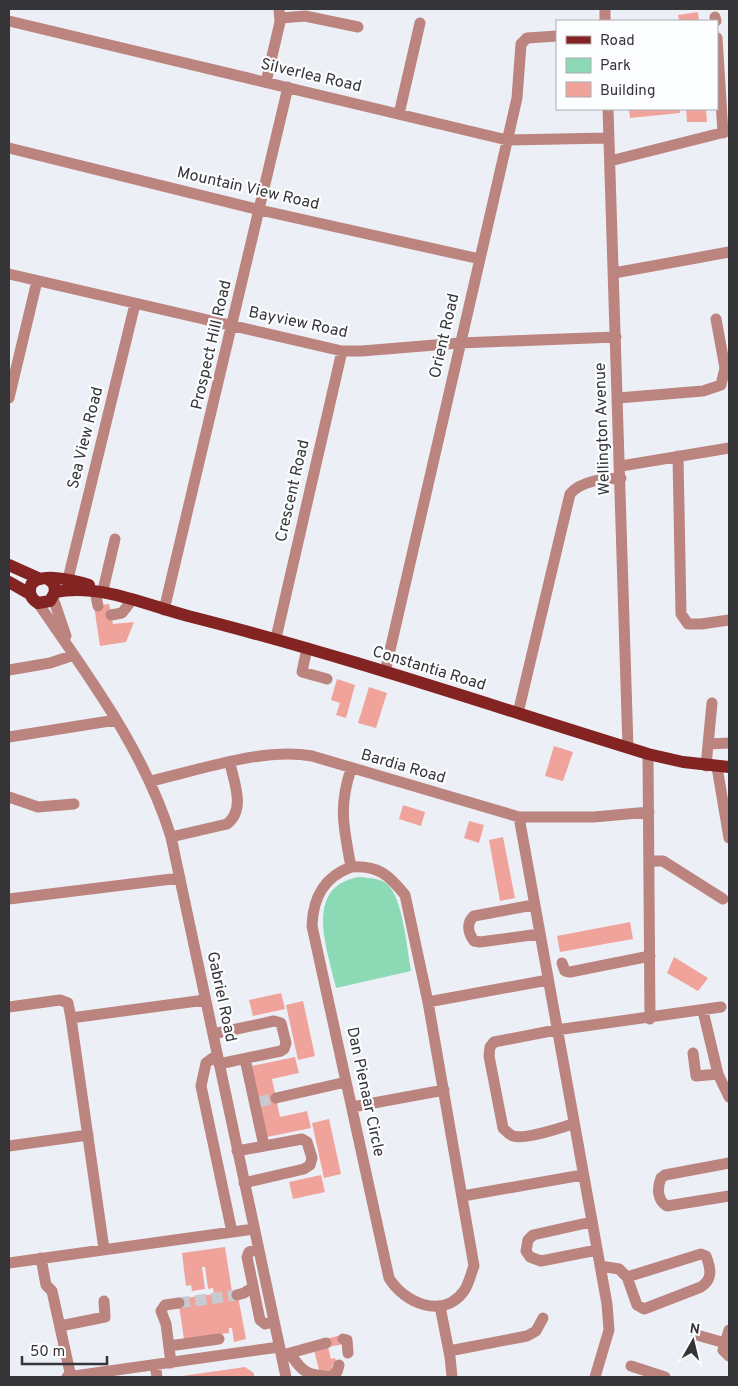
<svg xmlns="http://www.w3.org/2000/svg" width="738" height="1386" font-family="Overpass,sans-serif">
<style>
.green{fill:#8cdab5}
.building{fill:#f0a39a}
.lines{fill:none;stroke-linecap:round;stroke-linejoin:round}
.minor-tunnel{stroke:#c8cad1;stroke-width:11;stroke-dasharray:11 5.5;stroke-linecap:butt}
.minor{stroke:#bb847f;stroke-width:11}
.major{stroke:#832423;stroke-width:12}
.labels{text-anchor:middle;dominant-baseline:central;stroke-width:4.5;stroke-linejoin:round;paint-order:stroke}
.street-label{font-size:16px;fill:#353538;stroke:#fcfdfe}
</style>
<rect width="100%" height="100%" fill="#edeff7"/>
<path class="green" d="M359,877C368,878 382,878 388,885C403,900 407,949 411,971L336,988C328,950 302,887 359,877Z"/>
<path class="building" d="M698,12L699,21H679L678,15Z
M629,109H680V113L630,118Z
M686,109H706L707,122H687Z
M109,604L113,624L134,622L126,642L100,646L94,606Z
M337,679L355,685L346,718L336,715L340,703L331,700Z
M369,687L387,693L376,728L358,723Z
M554,746L573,752L563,781L545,776Z
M403,805L425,812L421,826L399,819Z
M469,821L484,825L479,843L464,838Z
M503,837L515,898L500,901L489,840Z
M630,922L633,939L560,952L557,936Z
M674,957L708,978L698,991L667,973Z
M281,993L285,1009L253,1016L249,1000Z
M303,1001L315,1056L298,1060L286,1005Z
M295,1057L299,1073L272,1079L280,1117L307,1111L311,1128L267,1137L251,1066Z
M329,1119L341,1174L324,1178L312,1123Z
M321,1175L325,1192L293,1199L289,1182Z
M225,1247L232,1292L237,1291L246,1339L234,1342L232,1328H229V1333L184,1339L178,1299L214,1294L213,1288L208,1289L205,1267H202L205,1289L192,1291L191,1285L186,1286L182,1253Z
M342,1335L344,1344L328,1347L331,1359L335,1358L337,1364L332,1365L334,1371L320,1374L314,1350L325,1339Z
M245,1367L254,1373V1377H175Z"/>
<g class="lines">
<path class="minor-tunnel" d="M259,1102L276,1098
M179,1303L237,1295"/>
<path class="minor" d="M605,9V21
M715,17L716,21
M281,18L305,16L358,27
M9,21L507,140L609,138
M717,38L723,133
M266,82L280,22L279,9
M608,109L628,748
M399,114L420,23
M9,148L260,210L480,259
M610,161L729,131
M614,273L729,252
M9,274L342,351H362L459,343L616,337
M9,398L37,281
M618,398L703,391L721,385L725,368L716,319
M678,456L681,614L688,624H701L729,620
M621,466L729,448
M68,579L135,304
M103,590L115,539
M95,591L98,606
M53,598L66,636
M38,603C89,677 144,750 171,837L286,1377
M164,610L288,87
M111,615L122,613L132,600
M276,638L342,351
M307,648L302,672L327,679
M9,670L50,663L74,655
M385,672L517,98L521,44L527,38L557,36
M518,713L570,494C582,480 604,479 621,478
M9,737L116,720
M708,744L729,743
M648,754L650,1019
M706,766L712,703
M717,767L729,838
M351,769C338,808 344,828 351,867
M151,781C200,770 263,747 312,756L519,817H594L649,812
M9,797L38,807L74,804
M519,817L607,1304L609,1330L595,1377
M171,837L227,824C246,809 234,783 230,763
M649,861H663L723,899
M351,867C378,865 389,875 405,895L428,1002L474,1266C471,1273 469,1284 464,1291C443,1320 404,1303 389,1278L312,926C313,897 324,877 351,867Z
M9,899L180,878
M533,905L474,916C466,923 468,933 474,941L480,942L539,934
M562,963L565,971L570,972L650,956
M428,1002L548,980
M9,1007L60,1000L68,1003L71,1018L205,1000
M703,1011L718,1074L729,1097
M71,1018L104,1249
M213,1034L274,1021L281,1023L286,1043L284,1049L281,1051L219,1064
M693,1053L696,1076L718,1074
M217,1055L206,1063L201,1086L232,1232
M245,1059L264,1146
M276,1098L346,1082
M352,1107L444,1090
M573,1124C559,1128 526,1140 513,1136C508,1134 506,1131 503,1128L489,1056L490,1047L494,1042L556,1030L721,1007
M9,1146L88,1135
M237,1151L302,1139L307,1142L312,1158L310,1165L304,1169L244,1183
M729,1163L665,1175L661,1178C657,1188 657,1200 667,1206L729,1196
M463,1196L582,1175
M591,1222L533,1235L528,1240L526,1251L530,1257L541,1261L597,1250
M258,1249L249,1252L247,1257L260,1320L265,1324L274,1322
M41,1258L46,1285L52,1291L71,1377
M9,1263L254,1229
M600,1266L619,1269L627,1277L701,1254L706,1256C711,1269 713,1279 701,1287L644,1309L637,1305L627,1277
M237,1295L244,1293L253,1287
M440,1306L450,1357L452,1377
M60,1326L105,1317L104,1301
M729,1330L723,1350L729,1356
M697,1335L725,1343
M343,1339L347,1340L348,1353
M169,1346L219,1339
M449,1351L527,1336L536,1331L543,1318
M290,1354C304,1373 306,1375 331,1377L337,1372L339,1365
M283,1355L326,1343
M171,1363L166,1324L161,1311L165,1305L179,1303
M155,1365L157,1377
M631,1366L665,1377
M67,1377L279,1347"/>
<path class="major" d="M9,565L38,578
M48,579L54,584L55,592L50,601L38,603C33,600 30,597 30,591C29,568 77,581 89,585
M9,582L30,594
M55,592C99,583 146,605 188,616C343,655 495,707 648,754L683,762L729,767"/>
</g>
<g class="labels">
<g class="street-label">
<text transform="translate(311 76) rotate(13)">Silverlea Road</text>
<text transform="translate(248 189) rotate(13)">Mountain View Road</text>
<text transform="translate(298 323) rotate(12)">Bayview Road</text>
<text transform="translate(445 336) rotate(-77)">Orient Road</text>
<text transform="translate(212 345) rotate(-77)">Prospect Hill Road</text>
<text transform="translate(603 429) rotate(-92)">Wellington Avenue</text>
<text transform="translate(86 438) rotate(-76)">Sea View Road</text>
<text transform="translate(293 491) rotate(-77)">Crescent Road</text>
<text transform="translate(429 669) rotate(17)">Constantia Road</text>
<text transform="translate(403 767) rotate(16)">Bardia Road</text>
<text transform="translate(221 997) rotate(78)">Gabriel Road</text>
<text transform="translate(365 1092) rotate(78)">Dan Pienaar Circle</text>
</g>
</g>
<rect width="738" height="1386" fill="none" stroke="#353538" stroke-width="20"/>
<rect x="556" y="20" width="162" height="90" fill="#fcfdfe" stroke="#acadaf"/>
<rect x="566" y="36" width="25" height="8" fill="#832423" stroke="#acadaf"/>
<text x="600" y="45" font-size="15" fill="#353538">Road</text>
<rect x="566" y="58" width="25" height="15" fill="#8cdab5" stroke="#acadaf"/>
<text x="600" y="70" font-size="15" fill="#353538">Park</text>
<rect x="566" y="82" width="25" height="15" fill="#f0a39a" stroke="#acadaf"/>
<text x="600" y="95" font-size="15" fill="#353538">Building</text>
<g transform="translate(693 1341) rotate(8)" stroke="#fcfdfe" stroke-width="4" paint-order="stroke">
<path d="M0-4L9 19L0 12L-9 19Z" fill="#353538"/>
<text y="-8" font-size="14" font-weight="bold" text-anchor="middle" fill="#353538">N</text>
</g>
<path d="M22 1356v8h85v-8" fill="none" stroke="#353538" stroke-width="2.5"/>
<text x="30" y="1356" font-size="15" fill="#353538" stroke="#fcfdfe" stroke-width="4" paint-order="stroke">50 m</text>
</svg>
